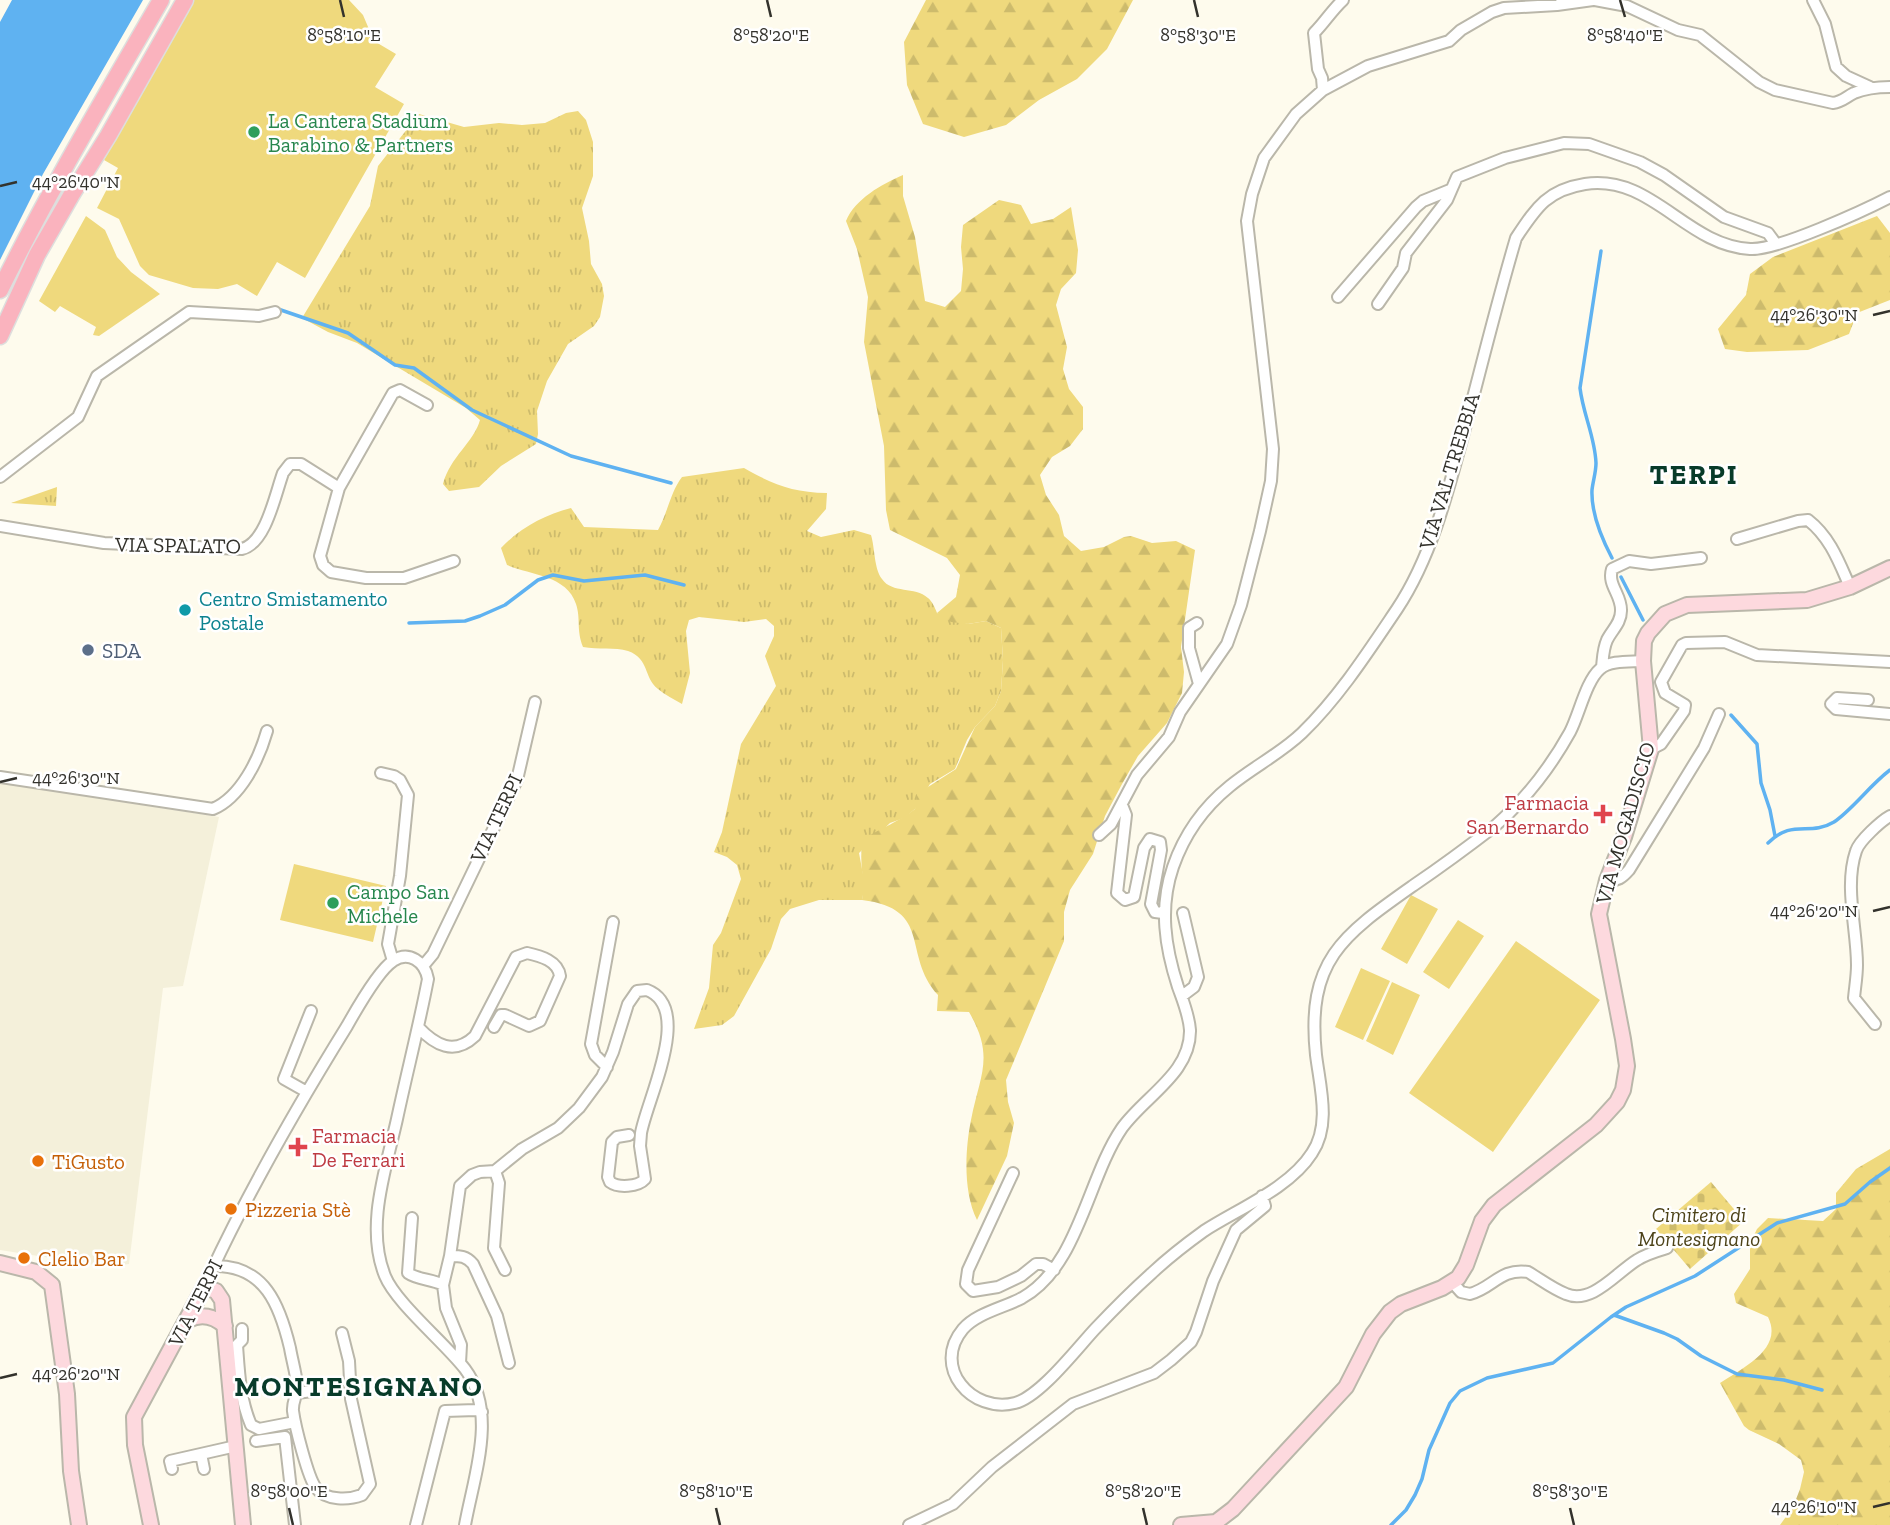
<svg xmlns="http://www.w3.org/2000/svg" width="1890" height="1525" font-family="'Zilla Slab',serif">
<style>
.built{fill:#f4f0da}
.grass{fill:url(#grass-tufts)}
.forest{fill:url(#forest-firs)}
.cemetery{fill:url(#cemetery-stones)}
.pitch{fill:#efd97d}
.water{fill:#5fb2f1}
.lines{fill:none;stroke-linecap:round;stroke-linejoin:round}
.stream{stroke:#5fb2f1;stroke-width:3.5}
.street-casing{stroke:#bab7aa;stroke-width:14}
.secondary-casing{stroke:#bab7aa;stroke-width:18}
.primary-casing{stroke:#dededd;stroke-width:19}
.street{stroke:#fff;stroke-width:10}
.secondary{stroke:#fdd9de;stroke-width:14}
.primary{stroke:#fab3be;stroke-width:16}
.ticks{fill:none;stroke:#33322c;stroke-width:2.5}
.leisure-dot{fill:#2e9e5b;stroke:#fff;stroke-width:2.5}
.culture-dot{fill:#0f9aa8;stroke:#fff;stroke-width:2.5}
.service-dot{fill:#5c6f8a;stroke:#fff;stroke-width:2.5}
.health-dot{fill:#e0444e;stroke:#fff;stroke-width:2.5}
.food-dot{fill:#e8710a;stroke:#fff;stroke-width:2.5}
.labels{text-anchor:middle;dominant-baseline:central;stroke-width:5;stroke-linejoin:round;paint-order:stroke}
.leisure-label{font-size:21px;fill:#27864d;stroke:#fff;text-anchor:start}
.street-label{font-size:21px;fill:#33322c;stroke:#fff}
.culture-label{font-size:21px;fill:#0d838f;stroke:#fff;text-anchor:start}
.service-label{font-size:21px;fill:#4e5e75;stroke:#fff;text-anchor:start}
.health-label{font-size:21px;fill:#be3a42;stroke:#fff;text-anchor:end}
.food-label{font-size:21px;fill:#c56008;stroke:#fff;text-anchor:start}
.park-label{font-size:21px;font-style:italic;fill:#4d4319;stroke:#fff}
.district-label{font-size:28px;font-weight:bold;letter-spacing:2px;fill:#083b2a;stroke:#fff}
.ticks-label{font-size:18px;text-anchor:middle;fill:#33322c;stroke:#fff;stroke-width:5;stroke-linejoin:round;paint-order:stroke}
</style>
<defs>
<pattern id="grass-tufts" width="24" height="20" patternUnits="userSpaceOnUse" patternTransform="scale(1.75)"><rect width="24" height="20" fill="#efd97d"/><path d="M3 7l-1-3M5 7V3M7 7l1-3M15 17l-1-3M17 17v-4M19 17l1-3" fill="none" stroke="#cdbb6c"/></pattern>
<pattern id="forest-firs" width="22" height="20" patternUnits="userSpaceOnUse" patternTransform="scale(1.75)"><rect width="22" height="20" fill="#efd97d"/><path d="M5 1l3.5 6h-7zM16 11l3.5 6h-7z" fill="#cdbb6c"/></pattern>
<pattern id="cemetery-stones" width="16" height="16" patternUnits="userSpaceOnUse" patternTransform="scale(1.75)"><rect width="16" height="16" fill="#efd97d"/><path d="M2 7V4a2 2 0 0 1 4 0v3zM10 15v-3a2 2 0 0 1 4 0v3z" fill="#cdbb6c"/></pattern>
</defs>
<rect width="100%" height="100%" fill="#fefbed"/>
<path class="built" d="M0,783L219,817L183,986L163,988L129,1264L108,1267L0,1250Z"/>
<path class="grass" d="M578,111L586,120L593,142V176L582,208L589,241L591,264L602,284L604,296L600,317L594,326L568,344L547,381L537,411L538,434L536,444L501,466L479,487L449,491L443,484C450,457 474,442 480,420L466,408L357,343L328,332L302,318L370,206L378,166L419,114L464,127L499,123L522,125L545,123L566,113Z
M744,468C774,485 792,492 827,493L826,509L807,531L821,537L854,530L871,535C875,548 874,569 882,579C892,594 915,586 928,598C932,601 935,608 937,613L968,624L986,621L1001,628L1003,660L1001,691L995,706L975,727L967,740L955,769L930,784L915,809L904,818L890,823L859,853L865,885L862,900H819L790,909L781,919L771,949L734,1016L722,1025L694,1029L709,988L713,945L721,933L741,879L737,865L727,857L714,852L722,832L741,744L776,686L765,656L774,636V626L766,619L744,622L699,617L689,620L686,631L690,673L682,704C674,699 665,695 658,689C643,677 650,659 628,651C615,647 598,650 583,647C576,629 581,619 576,604C567,575 530,575 507,565L501,548C520,528 544,515 571,508L584,527L658,530C668,512 670,493 682,477Z
M57,487L56,506L11,503Z"/>
<path class="forest" d="M926,0H1133L1107,49L1077,79L1039,100L1006,125L964,137L923,124L907,85L904,42Z
M903,175V196L915,237L925,301L945,307L961,291L963,269L961,247L963,225L999,200L1021,205L1031,224L1053,219L1071,207L1078,250L1076,273L1061,289L1056,305L1067,347L1063,369L1069,389L1083,407V429L1070,446L1052,457L1040,475L1046,495L1059,515L1064,536L1081,551L1104,547L1124,537L1131,536L1152,543L1176,541L1195,550L1181,647L1184,672L1182,693L1167,723L1138,756L1122,784L1105,816L1093,854L1070,890L1064,912V941L1006,1080L1008,1102L1014,1123L1007,1156L977,1220C963,1192 965,1150 971,1120C980,1074 995,1057 969,1012L937,1011L938,995C901,954 934,909 862,900C866,878 857,859 864,839C881,828 900,821 915,809L917,794L956,769L975,727L995,706L1001,691L1003,660L1001,628L986,621L968,624L951,622L937,613L956,597L960,575L947,558L890,530L886,510L884,446L864,342L868,297L857,249L846,221C855,199 882,184 903,175Z
M1877,216L1890,233V300L1857,313L1849,334L1808,350L1747,352L1725,349L1718,329L1746,295L1750,274L1773,257Z
M1890,1149V1525H1780L1793,1507L1800,1489L1804,1472L1801,1460L1779,1444L1749,1430L1744,1426L1720,1383C1742,1368 1784,1349 1768,1317L1736,1303L1734,1294L1750,1269V1243L1757,1229L1768,1218L1823,1221L1836,1209V1193L1856,1169Z"/>
<path class="cemetery" d="M1711,1182L1744,1221L1690,1269L1656,1229Z"/>
<path class="pitch" d="M194,0H349L363,15L374,41L396,54L375,87L404,104L305,278L277,262L257,296L237,284L218,289L193,288L149,275L140,266L119,219L97,208L118,168L104,160Z
M86,216L105,230L117,257L131,272L160,294L99,336L93,335L96,327L60,306L55,312L39,301Z
M294,864L386,886L373,942L280,920Z
M1411,895L1438,909L1407,964L1381,949Z
M1458,920L1484,936L1449,989L1423,972Z
M1516,941L1600,1000L1493,1152L1409,1093Z
M1361,968L1390,981L1363,1040L1335,1027Z
M1392,982L1420,995L1393,1055L1366,1041Z"/>
<path class="water" d="M12,0H143L43,174L0,260V22Z"/>
<g class="lines">
<path class="stream" d="M1601,251L1580,388C1583,414 1595,437 1596,463C1596,472 1593,481 1592,490C1591,512 1602,539 1612,558
M278,309L348,333L395,365L414,368L472,410L571,456L671,483
M1621,577L1643,620
M409,623L465,621L480,616L505,605L538,580L553,575L584,581L645,575L684,585
M1731,715L1757,744L1761,783L1770,810L1775,836
M1768,843C1793,818 1809,837 1834,822C1853,809 1870,785 1890,770
M1614,1315L1664,1333L1677,1339L1701,1356L1737,1374L1784,1380L1822,1390
M1391,1525L1406,1510L1415,1495L1422,1479L1429,1450L1450,1403L1460,1391L1487,1378L1553,1363L1611,1317L1626,1307L1695,1276L1777,1223L1845,1204L1870,1182L1890,1168"/>
<g class="street-casing">
<path id="street" d="M1595,0L1627,6L1678,30L1700,35L1759,82L1775,90L1833,103C1842,102 1846,97 1854,93C1866,88 1877,87 1890,87
M1813,0L1825,24L1836,67L1846,76L1870,87
M1323,90L1322,78L1318,69L1314,33C1325,22 1332,10 1343,0
M1338,297L1416,207L1423,201L1450,190
M1378,304L1403,268L1406,253L1447,200L1457,177L1505,158L1564,143L1589,144L1640,162L1664,175L1724,217L1768,233L1776,244
M427,405L400,390L393,393L339,488L320,556L323,565L331,572L366,578H404L454,561
M0,477L78,417L97,376L189,312L259,316L275,312
M0,526L104,543L242,549C266,543 275,495 283,473L290,464H301L339,488
M1737,539L1798,521L1808,520C1830,537 1839,562 1850,587
M1197,623L1189,628V648L1199,684
M1643,661C1631,662 1610,660 1600,669C1586,681 1579,715 1570,732C1550,768 1526,799 1495,826C1469,846 1442,866 1414,885C1343,935 1306,960 1316,1055C1320,1087 1331,1125 1312,1153C1290,1188 1238,1209 1204,1231C1186,1244 1168,1258 1152,1273C1133,1290 1114,1309 1096,1328C1078,1347 1040,1397 1015,1403C972,1414 931,1367 963,1329C977,1313 1003,1308 1022,1298C1079,1266 1087,1179 1122,1128C1145,1096 1191,1073 1190,1030C1189,1015 1183,1001 1178,987C1165,947 1159,908 1173,867C1184,835 1204,807 1230,786C1253,767 1280,754 1302,733C1339,697 1368,652 1397,609C1431,558 1448,492 1464,432C1481,368 1497,302 1516,238C1536,208 1547,190 1585,184C1652,174 1685,245 1750,249C1776,251 1865,210 1890,197
M1602,667C1603,658 1603,649 1607,640C1612,630 1621,623 1621,611C1622,595 1607,585 1612,569L1629,561L1651,564L1701,558
M1868,700L1837,698L1831,704L1836,709L1890,714
M1651,749L1661,744L1684,711L1685,705L1665,693L1661,682L1682,645L1686,643L1725,642L1757,655L1890,662
M381,773L394,776L400,780L408,795L400,876L388,944L393,961
M0,777L213,809C241,797 259,759 267,731
M1122,805L1126,815L1117,893L1125,900L1134,897L1144,848L1150,839L1160,842L1161,850L1151,904L1155,912L1163,913
M1099,835L1111,824L1137,775L1169,737L1180,712L1227,644L1241,605L1260,531L1271,481L1273,449L1247,221L1252,194L1264,158L1296,114L1323,90L1368,66L1449,41L1461,30L1492,12L1504,8L1557,5L1593,0
M1607,880C1618,881 1622,878 1629,870L1704,748L1719,714
M423,966L433,954L517,780L535,702
M1182,996L1194,987L1198,977L1183,913
M1875,1024L1854,998C1855,987 1857,976 1857,965C1857,929 1844,886 1856,851C1859,841 1881,821 1890,816
M418,1027C435,1045 454,1056 475,1036L516,957L527,953C541,956 558,961 560,976L540,1021L529,1026L505,1015H501L494,1027
M607,1067L595,1055L591,1044L613,922
M307,1092L284,1079L311,1011
M495,1171L499,1183L494,1248L505,1270
M1013,1173L968,1270L966,1284L973,1291L998,1287L1021,1276L1036,1264H1043L1054,1270
M412,1218L408,1273C418,1280 432,1279 443,1285
M450,1256C461,1256 466,1256 473,1264L497,1316L509,1363
M214,1266C265,1265 280,1306 290,1348C292,1360 296,1373 297,1385C298,1395 292,1401 293,1411C295,1426 308,1478 316,1488C326,1501 349,1500 362,1495L370,1484L351,1399L349,1361L342,1333
M1453,1283L1461,1292L1470,1294C1493,1288 1500,1268 1528,1272C1540,1279 1553,1289 1566,1294C1592,1305 1617,1272 1637,1260C1646,1254 1657,1251 1667,1248
M204,1287C245,1197 295,1110 347,1026C356,1010 379,970 393,961C409,950 425,962 428,979C419,1026 407,1072 397,1119C386,1169 365,1226 385,1276C396,1303 445,1343 465,1369C498,1413 474,1475 465,1525
M242,1329V1340L237,1345C239,1373 240,1399 251,1425L259,1429L295,1422
M460,1363L461,1345L446,1308L443,1285L450,1256L460,1186L472,1175L480,1172L495,1171L522,1149L558,1128L579,1108L602,1077L613,1052L628,1004L637,991L647,990C694,1008 647,1099 641,1133L640,1146L645,1179C638,1187 618,1188 610,1182L608,1177L612,1142L617,1137L629,1135
M297,1393L312,1391
M256,1441L285,1437L295,1525
M201,1454L204,1469
M172,1469L170,1461L236,1446
M416,1525L445,1411L476,1410L482,1412
M909,1525L953,1504L992,1467L1073,1404L1154,1373L1171,1360L1191,1342L1196,1332L1213,1281L1236,1230L1265,1206L1262,1196"/>
</g>
<g class="secondary-casing">
<path id="secondary" d="M0,1263L36,1272L52,1285L67,1394L71,1471L79,1525
M188,1320C201,1313 214,1316 225,1326
M151,1525L135,1445L134,1417L204,1287L216,1291L222,1300L243,1525
M1181,1525L1216,1522L1233,1509L1346,1387L1373,1334L1390,1312L1401,1304L1442,1288L1458,1278L1466,1265L1482,1221L1494,1205L1596,1125L1617,1102L1623,1090L1627,1066L1623,1039L1599,914L1607,880L1624,837L1651,749L1643,661L1644,641L1648,633L1665,614L1687,605L1807,600L1850,587L1890,568"/>
</g>
<g class="primary-casing">
<path id="primary" d="M0,290C49,191 106,95 161,0
M0,336L37,255L72,194L108,136L185,0"/>
</g>
<use href="#street" class="street"/>
<use href="#secondary" class="secondary"/>
<use href="#primary" class="primary"/>
</g>
<path class="ticks" d="M340,0L344,17M767,0L771,17M1194,0L1198,17M1620,0L1625,17M0,186L17,182M1873,315L1890,311M0,782L17,778M1873,911L1890,907M0,1378L17,1374M1873,1507L1890,1503M289,1508L293,1525M716,1508L720,1525M1143,1508L1147,1525M1570,1508L1574,1525"/>
<g class="leisure-dot">
<circle cx="254" cy="132" r="7"/>
<circle cx="333" cy="903" r="7"/>
</g>
<circle class="culture-dot" cx="185" cy="610" r="7"/>
<circle class="service-dot" cx="88" cy="650" r="7"/>
<g class="health-dot">
<path d="M1599.5 803.5h7v7h7v7h-7v7h-7v-7h-7v-7h7z"/>
<path d="M294.5 1136.5h7v7h7v7h-7v7h-7v-7h-7v-7h7z"/>
</g>
<g class="food-dot">
<circle cx="38" cy="1161" r="7"/>
<circle cx="231" cy="1209" r="7"/>
<circle cx="24" cy="1258" r="7"/>
</g>
<g class="labels">
<g class="leisure-label">
<text x="268" y="120">La Cantera Stadium<tspan x="268" dy="24">Barabino &amp; Partners</tspan></text>
<text x="347" y="891">Campo San<tspan x="347" dy="24">Michele</tspan></text>
</g>
<g class="street-label">
<text transform="translate(1449 471) rotate(-73)">VIA VAL TREBBIA</text>
<text transform="translate(178 545) rotate(1)">VIA SPALATO</text>
<text transform="translate(496 818) rotate(-65)">VIA TERPI</text>
<text transform="translate(1625 823) rotate(-74)">VIA MOGADISCIO</text>
<text transform="translate(195 1303) rotate(-63)">VIA TERPI</text>
</g>
<g class="culture-label">
<text x="199" y="598">Centro Smistamento<tspan x="199" dy="24">Postale</tspan></text>
</g>
<g class="service-label">
<text x="102" y="650">SDA</text>
</g>
<g class="health-label">
<text x="1589" y="802">Farmacia<tspan x="1589" dy="24">San Bernardo</tspan></text>
<text x="312" y="1135" text-anchor="start">Farmacia<tspan x="312" dy="24">De Ferrari</tspan></text>
</g>
<g class="food-label">
<text x="52" y="1161">TiGusto</text>
<text x="245" y="1209">Pizzeria Stè</text>
<text x="38" y="1258">Clelio Bar</text>
</g>
<g class="park-label">
<text x="1699" y="1214">Cimitero di<tspan x="1699" dy="24">Montesignano</tspan></text>
</g>
<g class="district-label">
<text x="1694" y="474">TERPI</text>
<text x="359" y="1386">MONTESIGNANO</text>
</g>
</g>
<g class="ticks-label">
<text x="344" y="41">8°58'10"E</text>
<text x="771" y="41">8°58'20"E</text>
<text x="1198" y="41">8°58'30"E</text>
<text x="1625" y="41">8°58'40"E</text>
<text x="76" y="188">44°26'40"N</text>
<text x="1814" y="321">44°26'30"N</text>
<text x="76" y="784">44°26'30"N</text>
<text x="1814" y="917">44°26'20"N</text>
<text x="76" y="1380">44°26'20"N</text>
<text x="289" y="1497">8°58'00"E</text>
<text x="716" y="1497">8°58'10"E</text>
<text x="1143" y="1497">8°58'20"E</text>
<text x="1570" y="1497">8°58'30"E</text>
<text x="1814" y="1513">44°26'10"N</text>
</g>
</svg>
